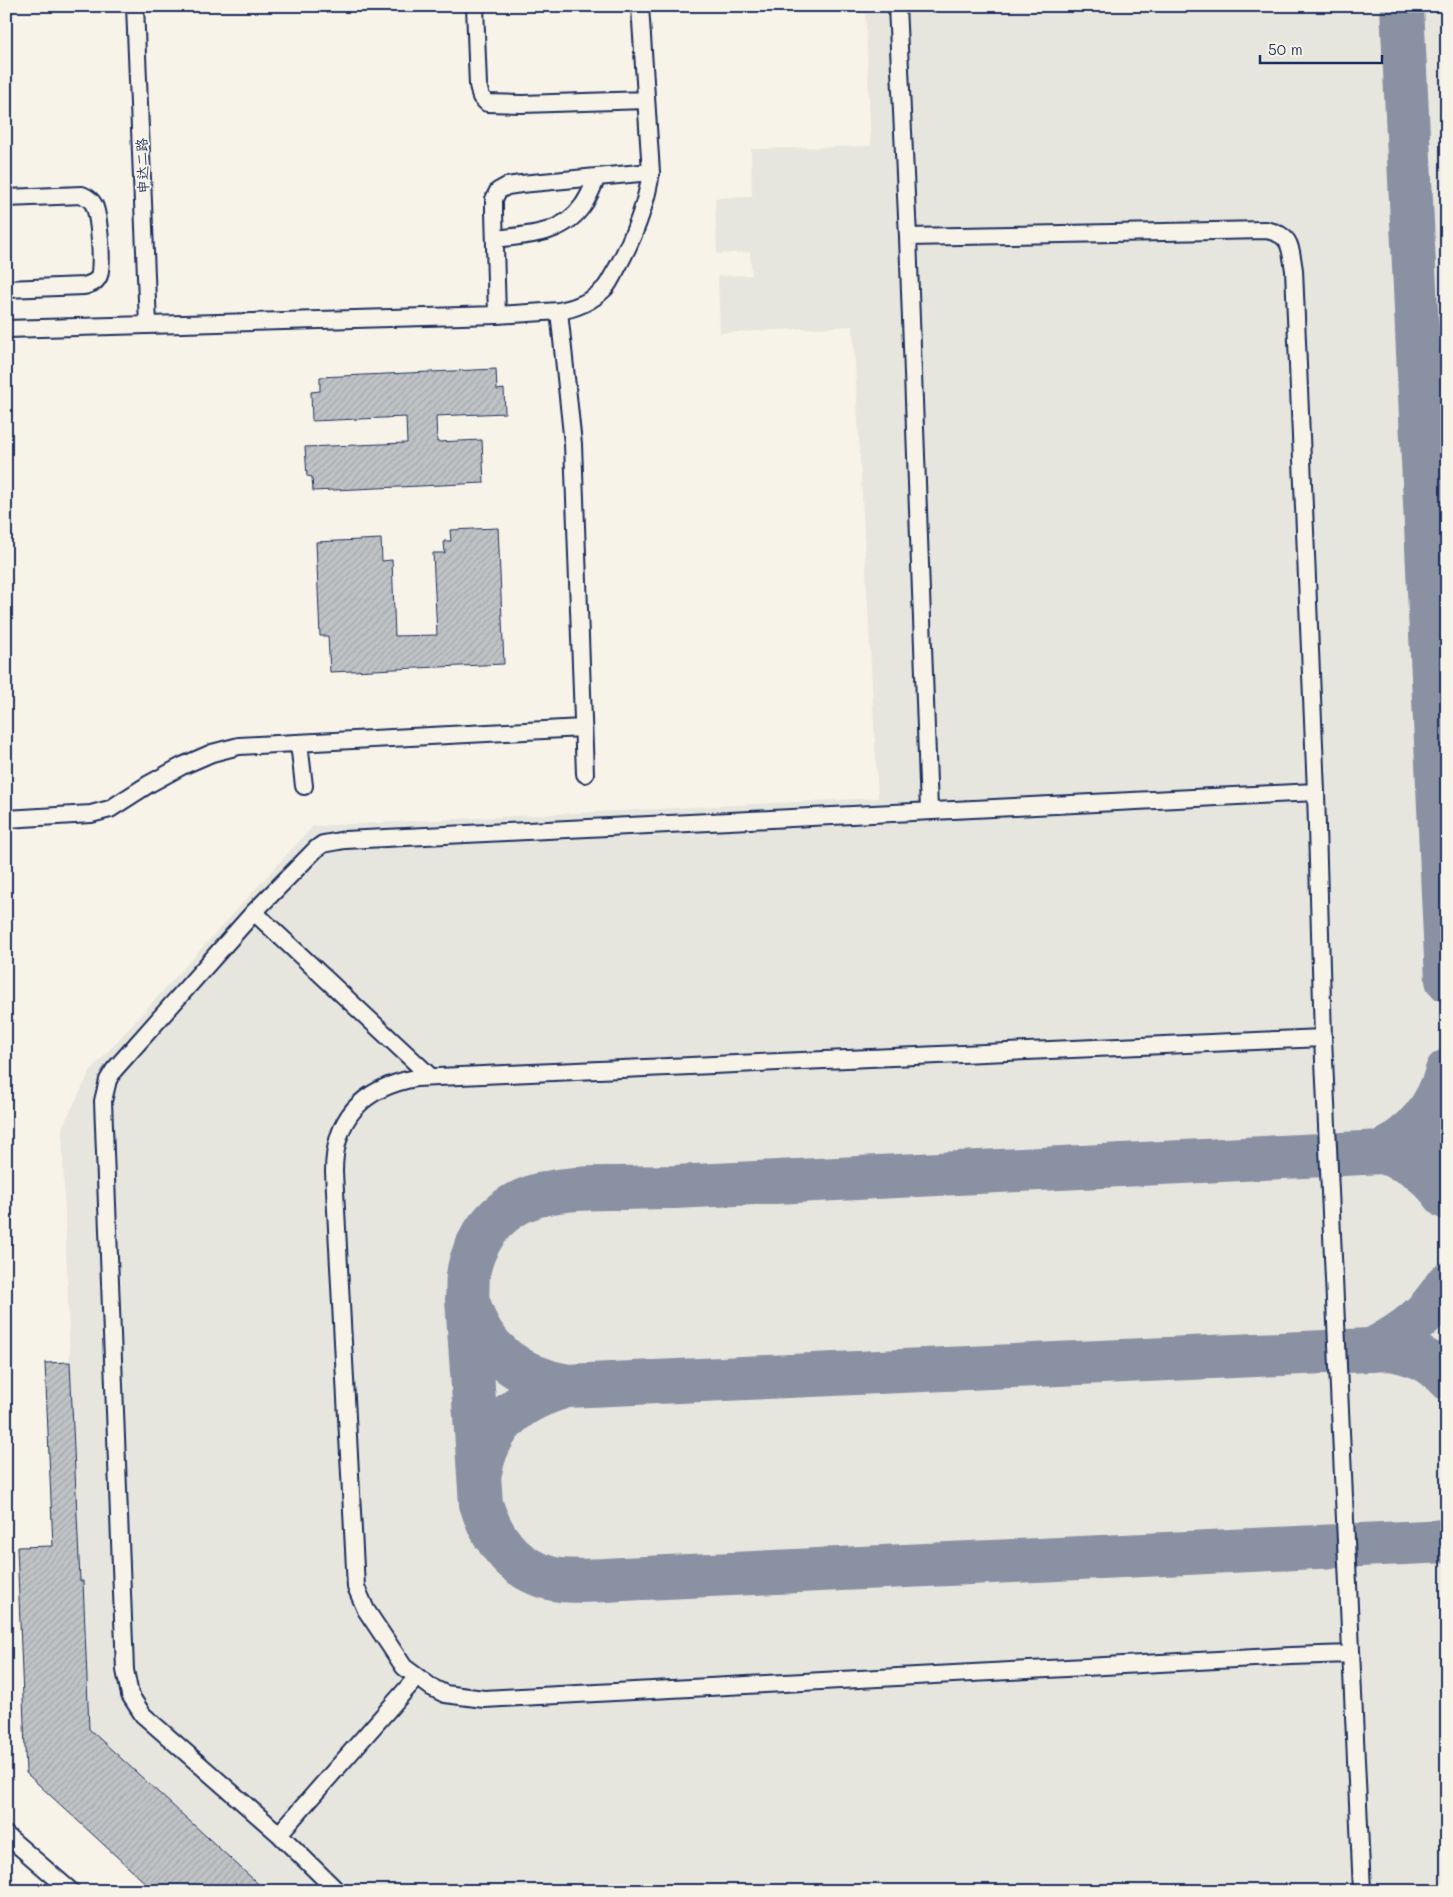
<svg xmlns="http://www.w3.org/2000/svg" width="1453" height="1897" font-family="Mali,'LXGW WenKai TC',sans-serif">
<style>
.built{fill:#e6e5de}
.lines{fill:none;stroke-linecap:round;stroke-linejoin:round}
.taxiway{stroke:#8991a3;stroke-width:44}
.building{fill:url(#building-hatch);stroke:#1b2f5e}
.minor-casing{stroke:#1b2f5e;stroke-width:20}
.minor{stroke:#f7f3e8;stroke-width:16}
.labels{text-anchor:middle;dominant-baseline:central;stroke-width:4;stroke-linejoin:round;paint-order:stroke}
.street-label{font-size:14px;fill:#1b2f5e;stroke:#f7f3e8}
</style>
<defs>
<pattern id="building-hatch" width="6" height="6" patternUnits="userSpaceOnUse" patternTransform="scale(1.25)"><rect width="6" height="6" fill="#c0c3c5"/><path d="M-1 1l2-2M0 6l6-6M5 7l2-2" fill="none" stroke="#a4a8ac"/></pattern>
</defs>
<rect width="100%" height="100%" fill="#f7f3e8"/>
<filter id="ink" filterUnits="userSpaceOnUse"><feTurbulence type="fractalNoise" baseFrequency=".02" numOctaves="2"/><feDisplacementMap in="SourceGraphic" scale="10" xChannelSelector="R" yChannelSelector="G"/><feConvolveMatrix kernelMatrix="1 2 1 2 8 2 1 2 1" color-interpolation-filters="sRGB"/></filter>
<g filter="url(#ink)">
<path class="built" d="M865,6H1447V1891H154L26,1773L17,1547L53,1546L45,1363L70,1362L62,1128L91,1070L313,826L878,798L853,326L720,333L718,276L752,275L750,252L717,254L715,198L752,197L751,149L871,146Z"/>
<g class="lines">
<path class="taxiway" d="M1402,6L1447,980
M1447,1142L1383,1152L675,1187C653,1187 632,1188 610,1188C558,1188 505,1191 478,1244C473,1254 469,1265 468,1276C467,1284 468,1292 467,1299L481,1504C493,1542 517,1574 560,1580C581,1582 602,1580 623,1579L1447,1541
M1384,1151C1416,1132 1437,1108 1447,1071
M1383,1152C1412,1162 1428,1172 1447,1198
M470,1307C483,1353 523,1378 567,1386L1391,1349C1413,1353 1432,1360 1447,1378
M1372,1350C1404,1333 1428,1316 1447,1284
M480,1472C490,1421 520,1399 567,1386"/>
</g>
<path class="building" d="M496,369L497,390L504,389L505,413L436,416L437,442L482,440L484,483L313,491L312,477L307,476L305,447L407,443L406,417L312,421L311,392L320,391V377Z
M498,528L504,664L330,672L328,636H320L316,542L381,539L382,561L392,560L395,636L437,635L433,553H445L444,541H451L450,530Z
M70,1362L80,1581H83L89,1729L266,1891H154L26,1773L17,1547L53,1546L45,1363Z"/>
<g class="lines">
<g class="minor-casing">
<path id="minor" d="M135,6L148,325
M475,6L478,85L481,97L487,103L522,104L646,100
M897,6L908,237L929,810
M6,198L82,195C87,197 91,199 94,205C99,216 104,269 98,278C95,283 90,284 84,286L6,289
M908,237L1266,230C1292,235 1290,247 1294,270L1316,792L1323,1038L1362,1891
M495,239C527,235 563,235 583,205C589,197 593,186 597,177
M559,311C577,308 591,302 604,289C609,284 612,276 616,270C633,239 646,207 651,172L640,6
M497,315L494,212V199L498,191L507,186L521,184L651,172
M6,329L497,315L559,311L573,444L585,774
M299,743L304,786
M6,819L91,814L110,809L149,784L182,766L212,753L239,746L582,728
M254,912L431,1077
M1323,1038L416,1078C363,1088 334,1117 334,1172L356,1587L366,1610L404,1667L431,1687L445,1694L484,1699L1291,1656L1351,1654
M279,1834L417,1677
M6,1835L71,1891
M337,1891L279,1834L143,1715L130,1695L125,1670L103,1101L108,1080L114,1070L254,912L316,849L323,844L345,840L1316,792"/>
</g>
<use href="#minor" class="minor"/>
</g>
</g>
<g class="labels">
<g class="street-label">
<text transform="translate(142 166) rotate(-92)">申达二路</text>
</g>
</g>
<rect width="1453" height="1897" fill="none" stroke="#f7f3e8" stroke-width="25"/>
<rect x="12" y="12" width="1428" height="1872" fill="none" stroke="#1b2f5e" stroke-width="2" filter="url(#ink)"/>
<path d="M1260 55v8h122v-8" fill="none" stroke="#1b2f5e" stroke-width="2.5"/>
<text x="1268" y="55" font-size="15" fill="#1b2f5e" stroke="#f7f3e8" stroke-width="4" paint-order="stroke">50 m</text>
</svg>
